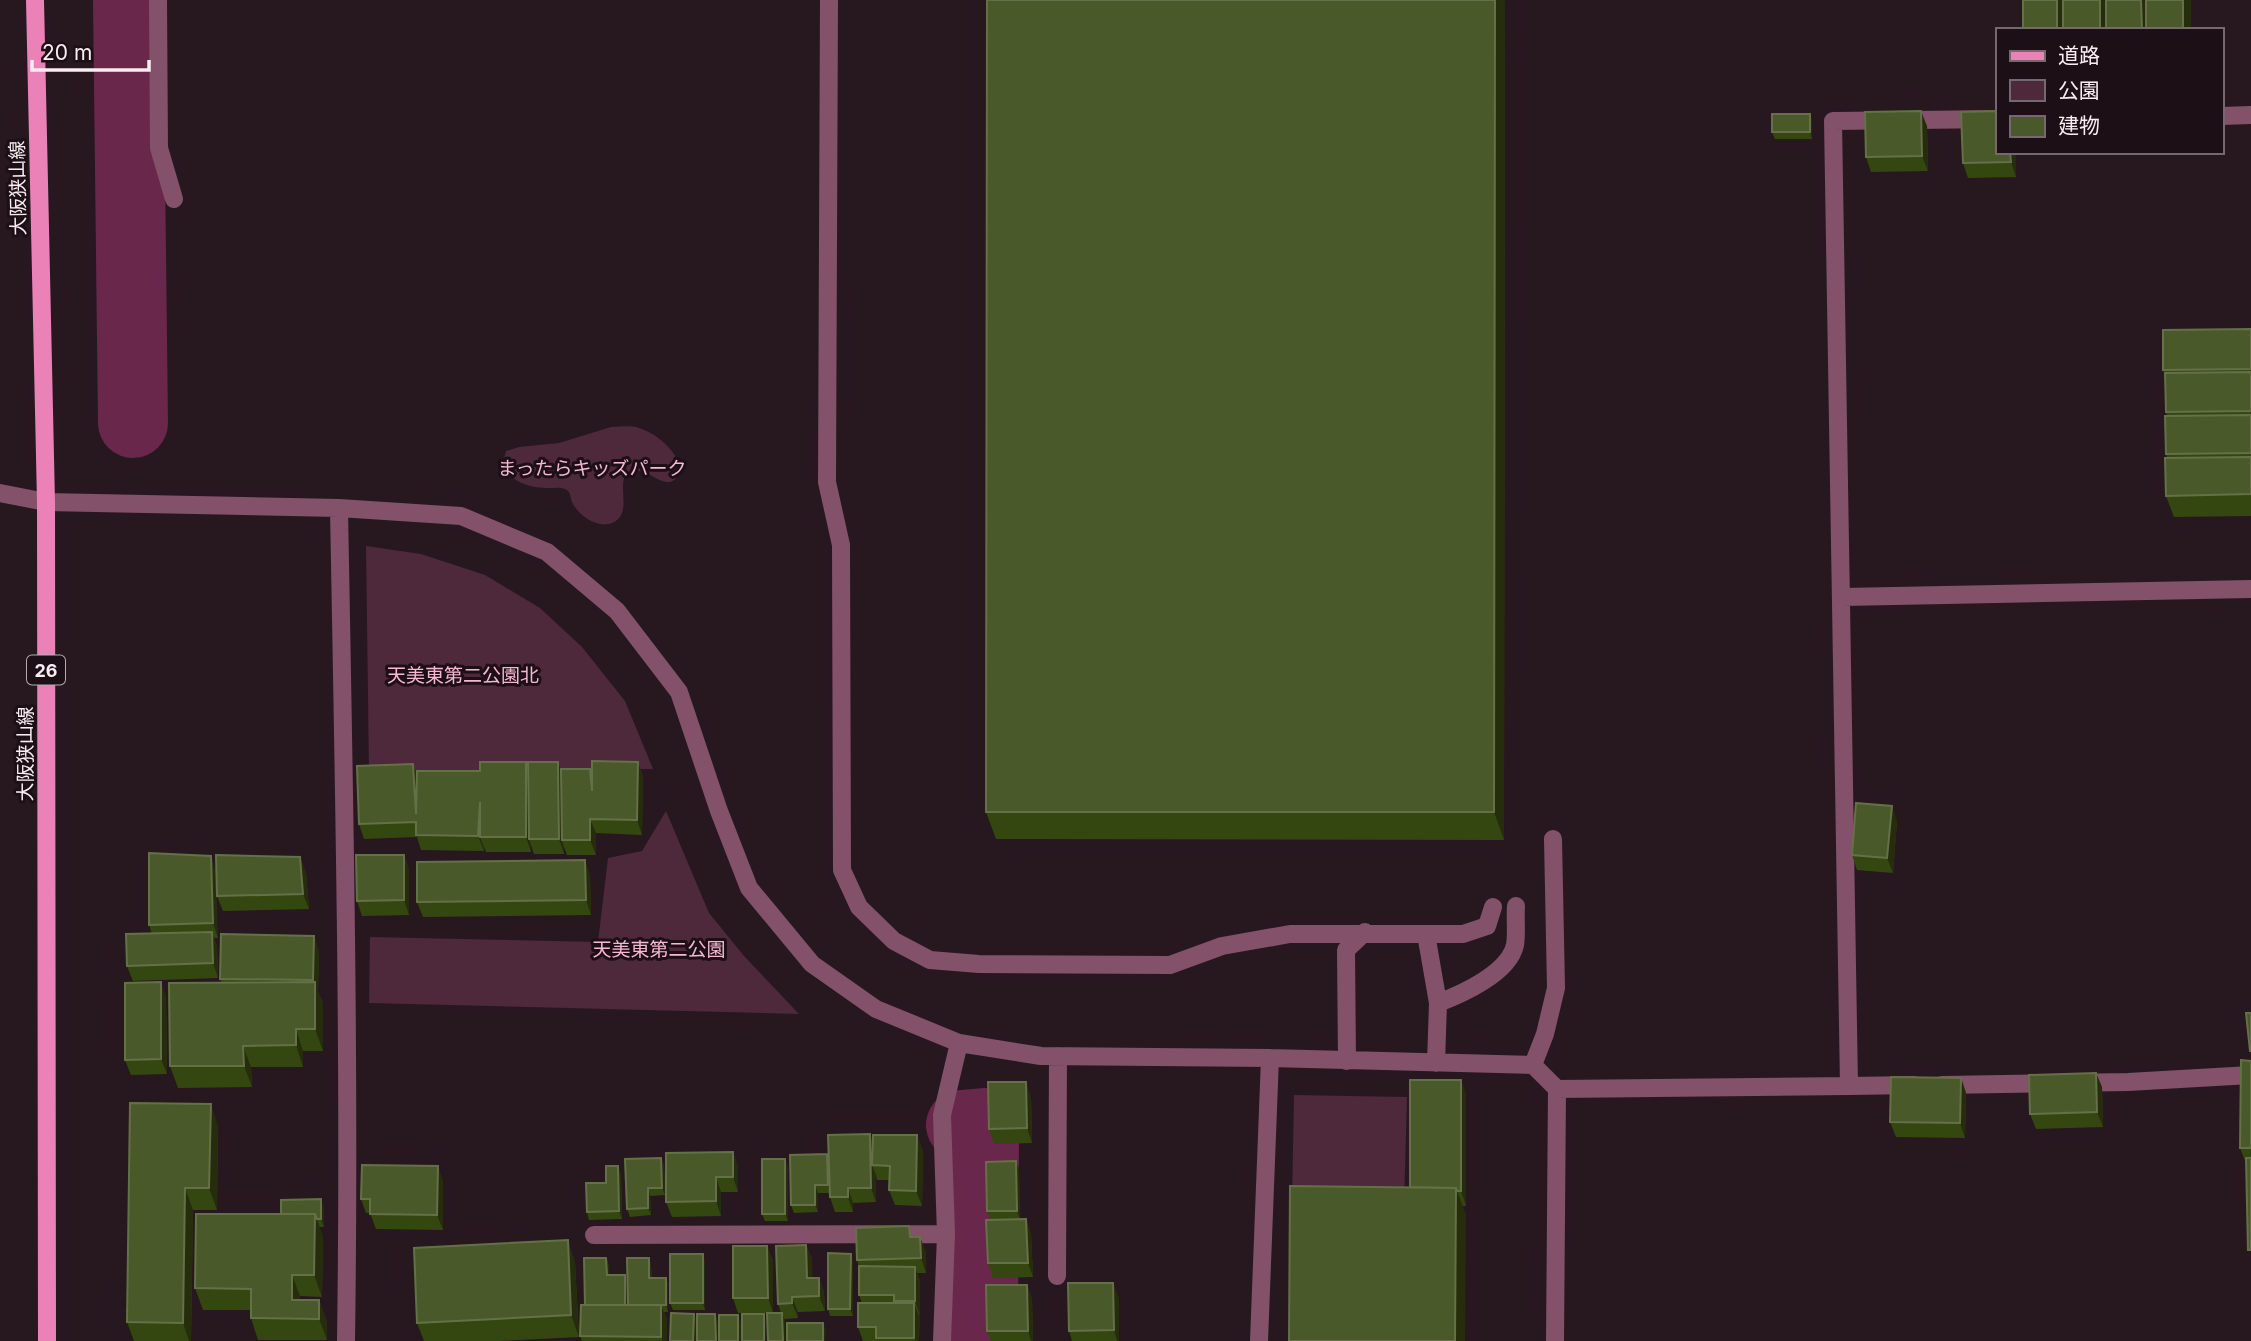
<svg xmlns="http://www.w3.org/2000/svg" width="2251" height="1341" font-family="Inter,'Noto Sans JP',sans-serif">
<style>
.green{fill:#4e283b}
.lines{fill:none;stroke-linecap:round;stroke-linejoin:round}
.river{stroke:#6a274c;stroke-width:70}
.minor{stroke:#83516a;stroke-width:18}
.major{stroke:#ea82b8;stroke-width:18}
.wall{fill:#354711}
.shaded-wall{fill:#262d0c}
.building{fill:#4a5929;stroke:#657048;stroke-width:2}
.labels{text-anchor:middle;dominant-baseline:central;stroke-width:6;stroke-linejoin:round;paint-order:stroke}
.shield{fill:#1d0f16;stroke:#b6aaaf;stroke-width:2}
.shield-label{font-size:18px;font-weight:bold;fill:#f8edf1}
.street-label{font-size:19px;fill:#f8edf1;stroke:#1d0f16}
.park-label{font-size:19px;fill:#f6b7d5;stroke:#1d0f16}
</style>
<rect width="100%" height="100%" fill="#27181f"/>
<path class="green" d="M611,427C620,427 630,425 639,428C658,434 677,451 681,470C668,500 649,464 631,472C612,479 636,513 612,523C597,529 578,515 572,502C570,497 571,491 565,489C560,487 553,488 548,488C530,488 513,483 502,466L506,451L519,447L559,443Z
M366,546L421,554L485,575L540,608L582,647L625,701L653,769L369,772Z
M666,811L709,913L744,956L799,1014L369,1003L370,937L598,942L608,858L642,851Z
M1294,1095L1407,1097L1404,1205L1292,1202Z"/>
<g class="lines">
<path class="river" d="M128,0L133,423
M961,1125L984,1123L983,1341"/>
<path class="minor" d="M158,0L159,148L174,199
M829,0L827,482L841,545L842,870L859,907L894,941L930,960L979,964L1170,965L1222,946L1290,934H1463L1487,926L1493,907
M2221,116L2251,115
M0,493L46,502L339,508L461,516L547,552L617,611L679,692L719,811L749,888L812,964L876,1009L959,1043L1041,1056L1270,1058L1533,1065L1557,1089L1555,1341
M339,508C344,786 350,1064 346,1341
M1843,597L2251,589
M1426,934L1438,1003
M1347,1061L1346,950L1365,932
M1436,1063L1438,1003C1462,994 1509,973 1515,945C1517,933 1515,919 1516,906
M1533,1065L1545,1034L1556,988L1553,839
M1914,1085L1849,1086L1833,121L1997,119
M1942,1085L2128,1082L2251,1075
M1557,1089L1849,1086
M594,1235L946,1234
M1057,1276L1058,1056
M942,1341L946,1234L942,1115L959,1043
M1259,1341L1270,1058"/>
<path class="major" d="M35,0L46,502L47,1341"/>
</g>
<path class="wall" d="M987,0H1505L1504,840L996,839L986,812Z
M1810,114L1812,121V139H1775L1772,132Z
M1927,126L1928,171L1871,172L1866,157Z
M1997,152H2016V177L1968,178L1963,163Z
M2251,329V516L2174,517L2166,496L2167,458L2166,454L2167,416L2166,412L2165,377L2163,370Z
M638,762L643,777L642,835L596,833V855H567L564,847V854H534L531,845V852H486L484,847V851L421,850L417,837L364,839L359,824L417,774L528,770L590,769L592,774Z
M1897,821L1893,873L1857,870L1852,855Z
M404,855L409,870V915L362,916L357,901Z
M211,856L218,938H214L217,947L218,978L133,981L127,966L152,934L149,925Z
M306,872L309,909L223,911L217,896Z
M590,875L591,915L423,917L417,902Z
M319,951L318,992L323,1003V1051H303V1067H251L252,1087L178,1088L170,1066L222,983L220,979Z
M166,997L167,1074L131,1075L125,1060Z
M2251,1061V1250L2247,1166L2240,1148Z
M2096,1073L2102,1087L2103,1127L2036,1129L2030,1114Z
M1961,1078L1966,1093L1965,1138L1896,1137L1890,1122Z
M1461,1080L1466,1095V1206H1462L1466,1215L1410,1187Z
M1031,1097L1032,1143L994,1144L989,1129Z
M130,1103L218,1126L217,1210H193L191,1341H134L127,1322Z
M870,1134L872,1141L923,1150L922,1206L895,1205L889,1190V1180H877L876,1175V1202L853,1203V1212H835L830,1197V1193H818V1212L794,1213L791,1205L827,1154L829,1159Z
M733,1152L738,1167V1192H721V1216L672,1217L666,1202Z
M661,1158L664,1166L665,1195L650,1196L651,1215L630,1217L627,1209Z
M1016,1161L1019,1169L1020,1219H990L987,1211Z
M788,1166V1221H765L762,1214Z
M621,1174L622,1219L589,1220L587,1212L606,1183Z
M443,1181V1230L376,1229L370,1213H366L361,1199Z
M324,1207V1227H319L323,1236L322,1297L300,1296V1300H319L327,1322V1340H258L251,1318V1310H203L195,1288L281,1214Z
M1026,1219L1031,1234L1033,1277L993,1278L988,1263Z
M913,1237L926,1252V1273H917L920,1281L919,1341H863L858,1327L862,1303L859,1295V1267L857,1260Z
M806,1245L812,1259V1278H819L824,1293L825,1311L798,1312V1318L785,1319V1341H768L771,1313H738L733,1298L767,1246L773,1261V1313H781L778,1304Z
M606,1258L609,1266V1275H625L627,1283L649,1258L651,1266L652,1278H666L668,1285V1312H664L667,1320V1341H582L580,1336L585,1305Z
M853,1261V1316H830L828,1309Z
M575,1262L579,1337L499,1341H424L417,1323Z
M705,1262V1310H673L670,1303Z
M1027,1285L1032,1299L1033,1341H991L987,1331Z
M1119,1298V1341H1072L1069,1331Z"/>
<path class="shaded-wall" d="M1495,0H1505L1504,840L1494,812Z
M2057,0H2065V30H2057Z
M2100,0H2108V30H2100Z
M2141,0H2149V30H2142Z
M2183,0H2191V30H2183Z
M1921,111L1927,126L1928,171L1922,156Z
M1810,114L1812,121V139L1810,132Z
M2010,152H2016V177L2011,162Z
M526,762L531,777L529,839L531,845V852L526,837Z
M558,762L564,777L562,840L564,847V854L559,839Z
M638,762L643,777L642,835L637,820Z
M413,764L418,779L416,814Z
M480,802V837L484,847V851L478,836Z
M1892,806L1897,821L1893,873L1887,858Z
M590,819L596,833V855L590,840Z
M404,855L409,870V915L404,900Z
M211,856L216,871L218,938L213,923Z
M300,857L306,872L309,909L303,894Z
M585,860L590,875L591,915L586,900Z
M212,932L217,947L218,978L213,963Z
M314,936L319,951L318,992L323,1003V1051L315,1029V985L313,980Z
M161,982L166,997L167,1074L161,1059Z
M296,1029L303,1051V1067L296,1045Z
M243,1046L251,1067L252,1087L244,1066Z
M2096,1073L2102,1087L2103,1127L2097,1112Z
M1961,1078L1966,1093L1965,1138L1960,1123Z
M1461,1080L1466,1095V1206L1461,1191Z
M1026,1082L1031,1097L1032,1143L1027,1128Z
M211,1104L218,1126L217,1210L209,1188Z
M870,1134L875,1149L872,1165L876,1175V1202L871,1188Z
M917,1135L923,1150L922,1206L916,1191Z
M733,1152L738,1167V1192L733,1177Z
M827,1154L830,1162V1193L828,1185Z
M661,1158L664,1166L665,1195L662,1188Z
M785,1159L788,1166V1221L785,1214Z
M1016,1161L1019,1169L1020,1219L1017,1211Z
M438,1166L443,1181V1230L437,1215Z
M618,1166L621,1174L622,1219L619,1211Z
M716,1177L721,1192V1216L716,1201Z
M815,1185L818,1193V1212L815,1205Z
M185,1188L193,1210L191,1341H189L183,1323Z
M648,1188L650,1196L651,1215L648,1208Z
M848,1188L853,1203V1212L848,1197Z
M1456,1188L1466,1215L1465,1341H1455Z
M321,1199L324,1207V1227L321,1219Z
M315,1214L323,1236L322,1297L314,1275Z
M1026,1219L1031,1234L1033,1277L1028,1263Z
M920,1237L926,1252V1273L921,1258Z
M568,1240L575,1262L579,1337L571,1315Z
M806,1245L812,1259L813,1293L807,1278Z
M767,1246L773,1261V1313L768,1298Z
M703,1254L705,1262V1310L703,1303Z
M851,1254L853,1261V1316L850,1309Z
M606,1258L609,1266L610,1283L607,1275Z
M649,1258L651,1266L652,1285L649,1278Z
M915,1267L920,1281V1316L915,1301Z
M292,1275L300,1296V1318L292,1300Z
M625,1275L627,1283L628,1315L625,1307Z
M666,1278L668,1285V1312L666,1305Z
M819,1278L824,1293L825,1311L819,1296Z
M1113,1283L1119,1298V1341H1117L1114,1330Z
M1027,1285L1032,1299L1033,1341H1031L1028,1331Z
M792,1297L798,1312V1318L792,1303Z
M319,1300L327,1322V1340L319,1319Z
M914,1303L920,1318L919,1341H915L914,1338Z
M661,1305L667,1320V1341H663L661,1337Z
M782,1313L785,1320V1341H783Z
M694,1314L697,1321L696,1341H693Z
M715,1314L718,1322V1341H716Z
M764,1314L766,1321V1341H764Z
M738,1315L741,1323V1341H738Z
M823,1323L826,1330L825,1341H823Z"/>
<path class="building" d="M987,0H1495L1494,812H986Z
M2023,0H2057V30H2023Z
M2063,0H2100V30H2063Z
M2106,0H2141L2142,30H2106Z
M2146,0H2183V30H2146Z
M1921,111L1922,156L1866,157L1865,112Z
M1997,111V152H2010L2011,162L1963,163L1961,112Z
M1772,114H1810V132H1772Z
M2251,329V369L2163,370V330Z
M2251,372V411L2166,412L2165,373Z
M2251,415V453L2166,454L2165,416Z
M2251,457V494L2166,496L2165,458Z
M592,761L638,762L637,820L590,819V840H562L561,769H590L592,791Z
M480,762H526V837H480V802L478,836L416,835V822L359,824L357,766L413,764L416,814L417,771H480Z
M528,762H558L559,839H529Z
M1856,803L1892,806L1887,858L1852,855Z
M149,853L211,856L213,923L149,925Z
M216,855L300,857L303,894L217,896Z
M356,855H404V900L357,901Z
M585,860L586,900L417,902V862Z
M212,932L213,963L127,966L126,934Z
M221,934L314,936L313,980L220,979Z
M161,982V1059L125,1060V983Z
M315,982V1029H296V1045L243,1046L244,1066H170L169,983Z
M2246,1013H2251V1051H2250Z
M2241,1060L2251,1061V1148H2240Z
M2096,1073L2097,1112L2030,1114L2029,1075Z
M1891,1077L1961,1078L1960,1123L1890,1122Z
M1410,1080H1461V1191H1457L1456,1188L1410,1187Z
M988,1082H1026L1027,1128L989,1129Z
M130,1103L211,1104L209,1188H185L183,1323L127,1322Z
M870,1134L871,1188H848V1197H830L828,1135Z
M873,1135H917L916,1191L889,1190L890,1166L872,1165Z
M733,1152V1177H716V1201L666,1202V1153Z
M827,1154L828,1185H815V1205H791L790,1155Z
M661,1158L662,1188H648V1208L627,1209L625,1159Z
M2246,1158H2251V1250H2248Z
M762,1159H785V1214H762Z
M1016,1161L1017,1211H987L986,1162Z
M362,1165L438,1166L437,1215L370,1214V1199H361Z
M606,1166H618L619,1211L587,1212L586,1183H606Z
M1290,1186L1456,1188L1455,1341H1289Z
M321,1199V1219H317L315,1214H281V1200Z
M196,1214H315L314,1275H292V1300H319V1319L251,1318V1289L195,1288Z
M1026,1219L1028,1263H988L986,1220Z
M909,1226L910,1237H920L921,1258L857,1260L856,1228Z
M568,1240L571,1315L417,1323L414,1248Z
M806,1245L807,1278H819V1296L792,1297V1303L778,1304L776,1246Z
M733,1246H767L768,1298H733Z
M828,1253L851,1254L850,1309H828Z
M670,1254H703V1303H670Z
M584,1258H606L607,1275H625V1305H585Z
M627,1258H649V1278H666V1305H628Z
M859,1266L915,1267V1301H894V1295H859Z
M1068,1283H1113L1114,1330L1069,1331Z
M986,1285H1027L1028,1331H987Z
M858,1303H914V1338H876V1327H858Z
M581,1305H661V1337L580,1336Z
M671,1313L694,1314L693,1341H670Z
M767,1313H782L783,1341H768Z
M697,1314H715L716,1341H697Z
M742,1314H764V1341H742Z
M719,1315H738V1341H719Z
M787,1323H823V1341H787Z"/>
<g class="labels">
<rect class="shield" x="27" y="655.5" width="38" height="29" rx="5"/>
<g class="shield-label">
<text x="46" y="670">26</text>
</g>
<g class="street-label">
<text transform="translate(18 188) rotate(-91)">大阪狭山線</text>
<text transform="translate(25 754) rotate(-90)">大阪狭山線</text>
</g>
<g class="park-label">
<text x="592" y="468">まったらキッズパーク</text>
<text x="463" y="675">天美東第二公園北</text>
<text x="659" y="949">天美東第二公園</text>
</g>
</g>
<rect x="1996" y="28" width="228" height="126" fill="#1d0f16" stroke="#75686e" stroke-width="2"/>
<rect x="2010" y="51" width="35" height="10" fill="#ea82b8" stroke="#75686e" stroke-width="2"/>
<text x="2058" y="63" font-size="21" fill="#f8edf1">道路</text>
<rect x="2010" y="80" width="35" height="21" fill="#4e283b" stroke="#75686e" stroke-width="2"/>
<text x="2058" y="98" font-size="21" fill="#f8edf1">公園</text>
<rect x="2010" y="116" width="35" height="21" fill="#4a5929" stroke="#75686e" stroke-width="2"/>
<text x="2058" y="133" font-size="21" fill="#f8edf1">建物</text>
<path d="M32 60v10h117v-10" fill="none" stroke="#f8edf1" stroke-width="3.5"/>
<text x="42" y="60" font-size="21" fill="#f8edf1" stroke="#1d0f16" stroke-width="5" paint-order="stroke">20 m</text>
</svg>
